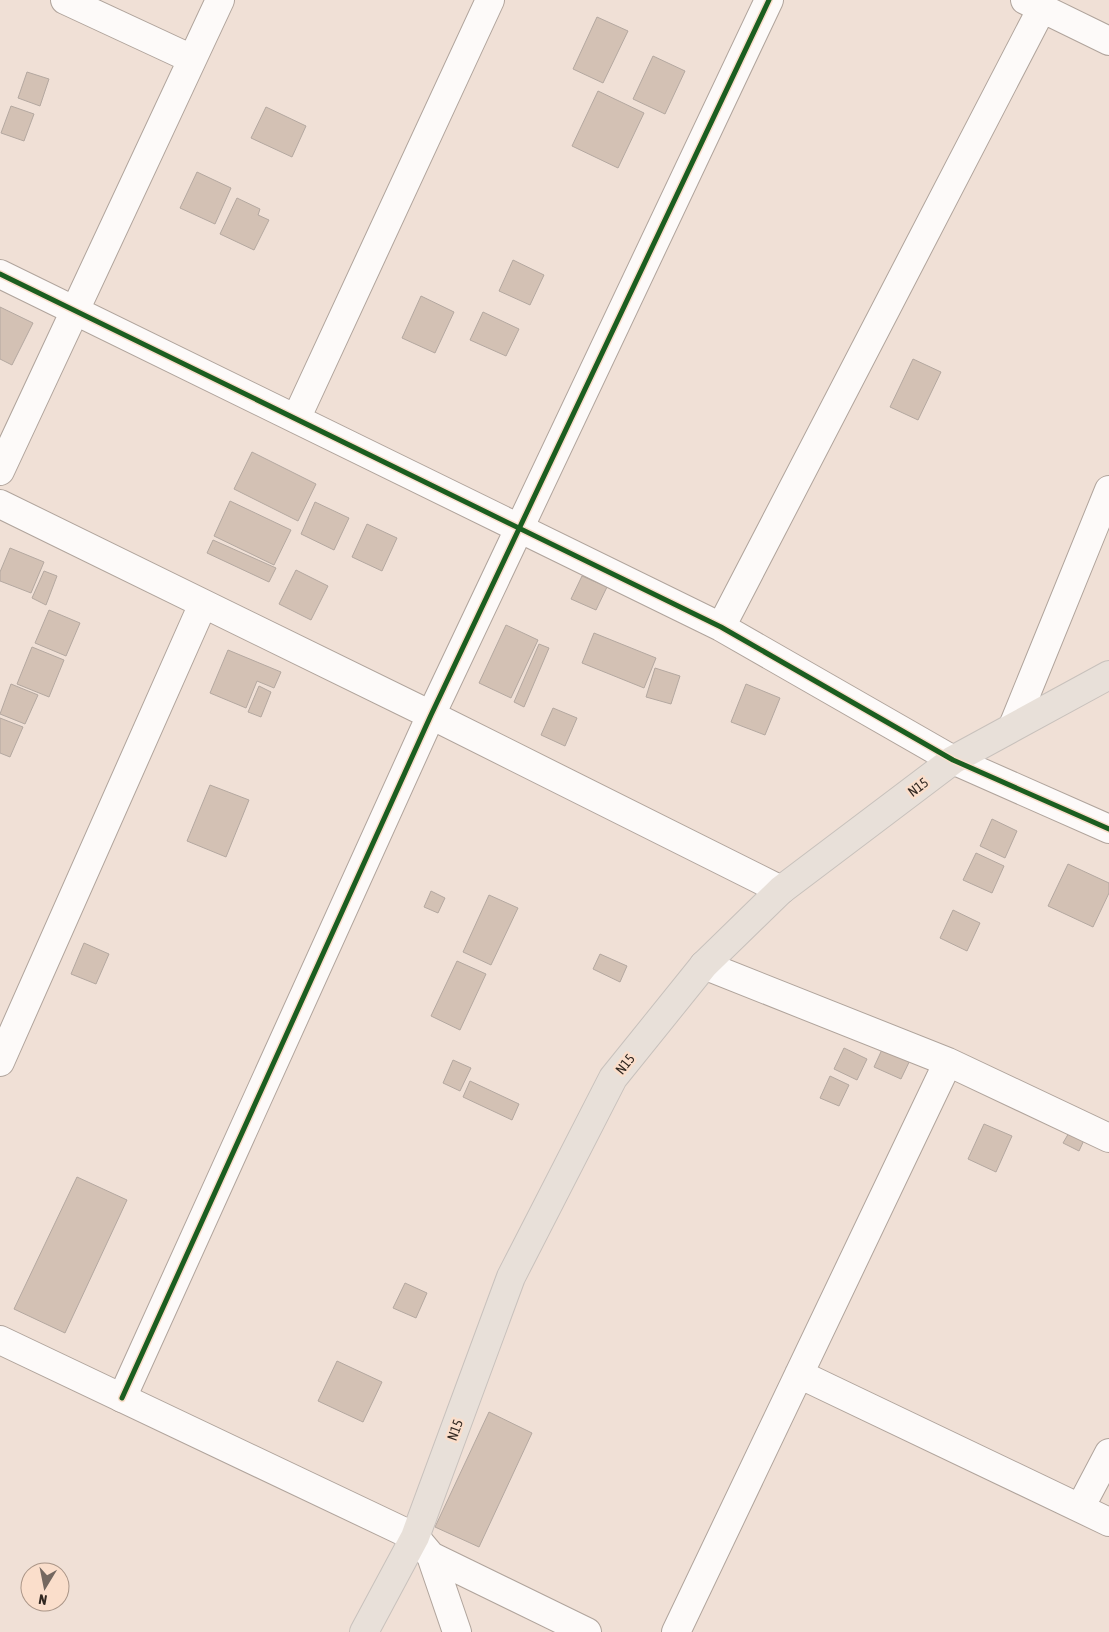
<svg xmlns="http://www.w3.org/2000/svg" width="1109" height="1632" font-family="'Asap Condensed',sans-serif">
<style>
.building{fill:#d3c1b4;stroke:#b4a8a0}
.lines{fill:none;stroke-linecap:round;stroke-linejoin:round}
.minor-casing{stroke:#b0a49c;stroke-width:30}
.tertiary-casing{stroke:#b0a49c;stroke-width:30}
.primary-casing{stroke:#c8c1bc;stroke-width:30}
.minor{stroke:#fdfaf9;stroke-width:28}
.tertiary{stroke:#fdfaf9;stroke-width:28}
.primary{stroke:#e8e0d9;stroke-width:28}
.cycleway-casing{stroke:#fadecb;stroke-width:8}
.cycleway{stroke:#1b5e20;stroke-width:5}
.labels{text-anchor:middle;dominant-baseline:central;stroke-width:5;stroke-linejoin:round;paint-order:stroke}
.street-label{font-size:14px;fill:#312720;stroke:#fadecb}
</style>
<rect width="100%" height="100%" fill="#f0e0d6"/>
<path class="building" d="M597,17L628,31L603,83L573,69Z
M653,56L685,71L665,114L633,99Z
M27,72L49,79L40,106L18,98Z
M598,91L644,113L618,168L572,146Z
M11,106L34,114L24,141L1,133Z
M266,107L306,126L292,157L251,138Z
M197,172L231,188L215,224L180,208Z
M237,198L260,209L258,215L269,220L254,250L220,234Z
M513,260L544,275L530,305L499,291Z
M421,296L454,312L435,353L402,338Z
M0,307L33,323L12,365L0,359Z
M483,312L519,329L506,356L470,340Z
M913,359L941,372L918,420L890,407Z
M252,452L316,484L298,521L234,489Z
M230,501L291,530L274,565L214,536Z
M315,502L349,518L334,550L301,534Z
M367,524L397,538L382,571L352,557Z
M213,540L276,568L269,582L207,553Z
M10,548L44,562L31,593L0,581V572Z
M296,570L328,586L311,620L279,604Z
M44,571L57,576L46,605L32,598Z
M582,576L607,587L596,610L571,599Z
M49,610L80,623L66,656L35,643Z
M506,625L538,640L511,698L479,683Z
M594,633L656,658L644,688L582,663Z
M539,644L549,648L524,707L514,702Z
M32,647L64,660L49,697L17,684Z
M228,650L281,672L274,688L257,681L246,708L210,693Z
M655,668L680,676L671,704L646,697Z
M11,684L38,695L25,724L0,714Z
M746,684L780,698L765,735L731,722Z
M259,686L271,692L261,717L248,712Z
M553,708L577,718L565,746L541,735Z
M0,718L23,727L10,757L0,753Z
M210,785L249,800L226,857L187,841Z
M992,819L1017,831L1005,858L980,846Z
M976,853L1004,866L992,893L963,880Z
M1068,864L1109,883V893L1093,927L1048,906Z
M431,891L445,898L438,913L424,907Z
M489,895L518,908L491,965L463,952Z
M953,910L980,923L967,951L940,938Z
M84,943L109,954L96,984L71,974Z
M600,954L627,966L620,982L593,969Z
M457,961L486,974L460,1030L431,1016Z
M885,1043L912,1056L901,1079L874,1067Z
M844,1048L867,1059L857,1080L834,1069Z
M453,1060L471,1068L460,1091L443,1083Z
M830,1076L849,1085L839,1106L820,1098Z
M470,1081L519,1104L512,1120L463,1097Z
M984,1124L1012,1136L996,1172L968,1159Z
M1070,1131L1085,1138L1079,1151L1063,1143Z
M77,1177L127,1200L65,1333L14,1309Z
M405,1283L427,1293L416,1318L393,1308Z
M337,1361L382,1382L363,1422L318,1401Z
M489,1412L532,1433L479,1547L435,1527Z"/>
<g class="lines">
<g class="minor-casing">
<path id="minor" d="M65,0L192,59
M1025,0L1109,41
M0,274L721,627L953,760L1109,829
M296,419L490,0
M0,471L220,0
M0,504L431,715L781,890
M721,627L1042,8
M1013,726L1109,490
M704,965L948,1062L1109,1138
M0,1062L203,604
M799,1374L1109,1522
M122,1398L431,715L769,0
M1080,1508L1109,1453
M415,1537L431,1556L587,1632
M431,1556L457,1632
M676,1632L948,1062"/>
</g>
<g class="tertiary-casing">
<path id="tertiary" d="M0,1340L415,1537"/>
</g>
<g class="primary-casing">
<path id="primary" d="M364,1632L415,1537L511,1277L613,1078L704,965L781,890L953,760L1109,675"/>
</g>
<use href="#minor" class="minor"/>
<use href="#tertiary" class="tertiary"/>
<use href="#primary" class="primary"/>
<g class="cycleway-casing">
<path id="cycleway" d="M0,274L721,627L953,760L1109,829
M122,1398L431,715L769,0"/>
</g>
<use href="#cycleway" class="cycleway"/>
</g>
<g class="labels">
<g class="street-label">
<text transform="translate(918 787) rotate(-37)">N15</text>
<text transform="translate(625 1064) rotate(-51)">N15</text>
<text transform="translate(455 1430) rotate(-70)">N15</text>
</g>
</g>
<g transform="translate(45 1587) rotate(190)"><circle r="24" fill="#fadecb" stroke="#aa9587"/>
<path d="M0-4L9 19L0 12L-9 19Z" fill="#746860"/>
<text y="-8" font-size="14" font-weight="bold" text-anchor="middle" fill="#312720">N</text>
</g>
</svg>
